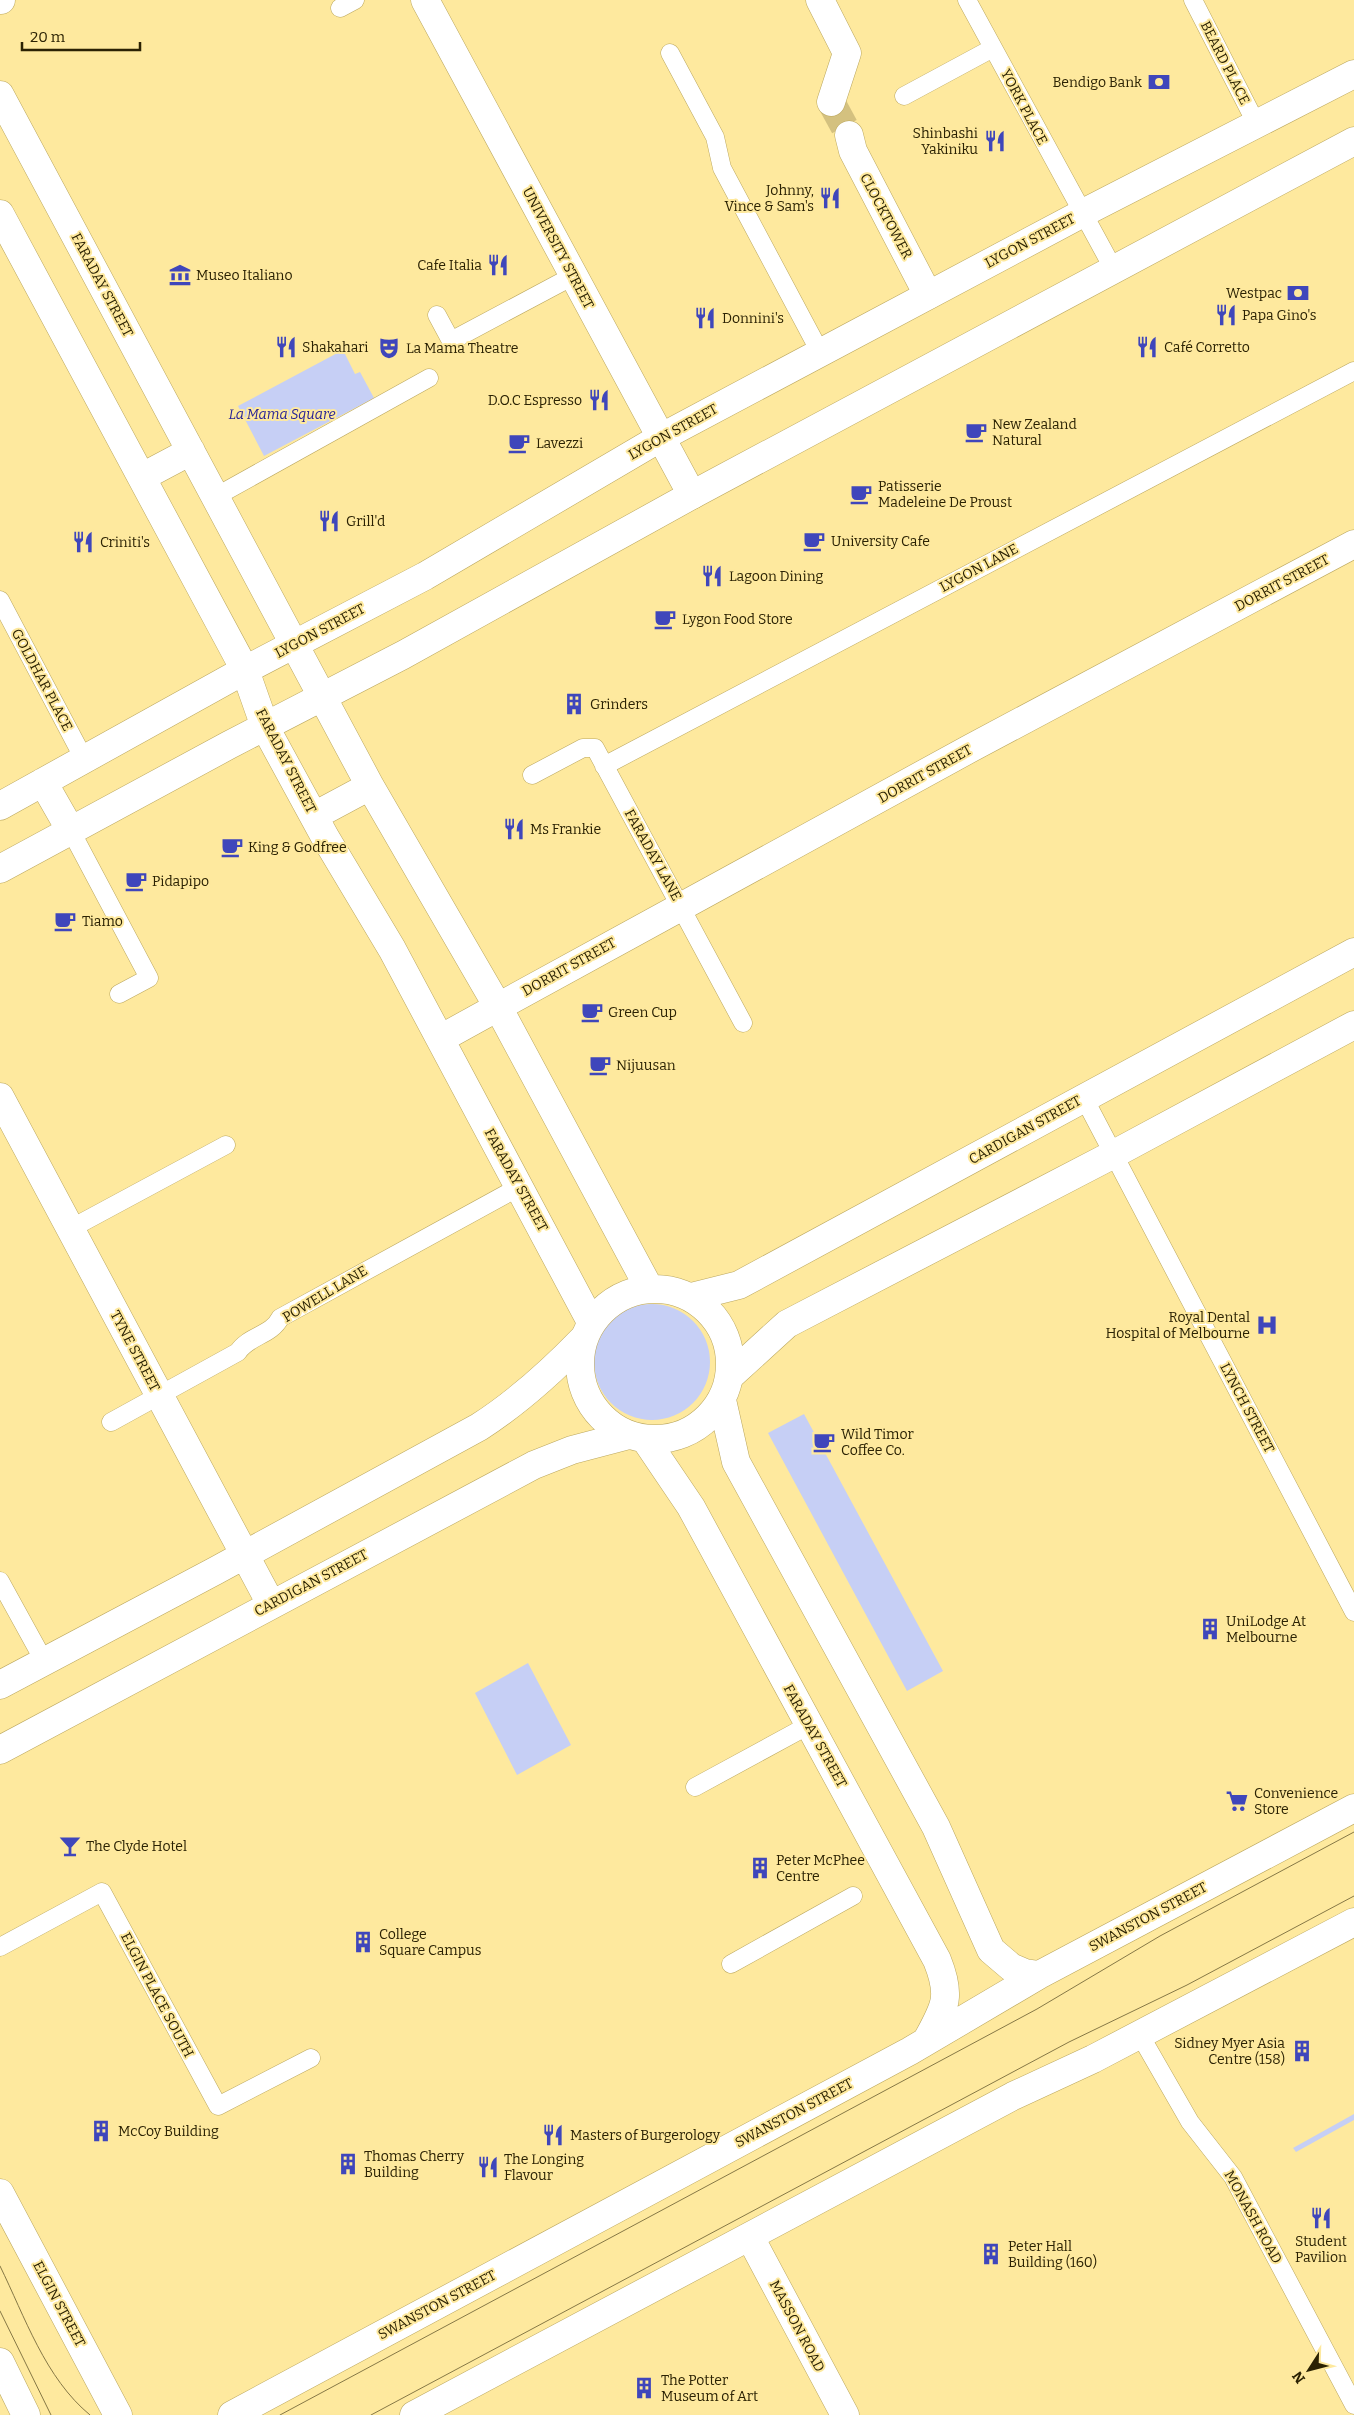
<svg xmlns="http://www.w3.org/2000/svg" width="1354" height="2415" font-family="Bitter,serif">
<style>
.green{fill:#c6cff5}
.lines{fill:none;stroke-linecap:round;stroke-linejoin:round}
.pedestrian-tunnel{stroke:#d4c17f;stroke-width:28;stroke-dasharray:28 14;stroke-linecap:butt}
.service-casing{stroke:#bba75e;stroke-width:19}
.pedestrian-casing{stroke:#bba75e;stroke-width:29}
.minor-casing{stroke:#bba75e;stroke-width:29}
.tertiary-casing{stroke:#bba75e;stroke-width:29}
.secondary-casing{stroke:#bba75e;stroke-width:29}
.service{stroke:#fff;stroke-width:18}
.pedestrian{stroke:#fff;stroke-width:28}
.minor{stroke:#fff;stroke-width:28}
.tertiary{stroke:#fff;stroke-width:28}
.secondary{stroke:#fff;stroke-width:28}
.tram{stroke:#867846;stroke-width:1}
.labels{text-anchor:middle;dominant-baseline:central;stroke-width:4;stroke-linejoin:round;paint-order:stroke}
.street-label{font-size:14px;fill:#2b2203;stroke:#fee99e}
.poi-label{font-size:14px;fill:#2b2203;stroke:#fee99e;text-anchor:start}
.park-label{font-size:14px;font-style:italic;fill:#282397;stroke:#fee99e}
</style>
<rect width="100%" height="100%" fill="#fee99e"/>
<path class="green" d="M343,350L355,374L360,372L374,398L264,456L238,406Z
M594 1362a58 58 0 1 1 116 0a58 58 0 1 1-116 0Z
M804,1414L943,1671L907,1691L768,1433Z
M528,1663L571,1745L517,1775L475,1693Z
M1354,2114V2120L1296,2152L1293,2148Z"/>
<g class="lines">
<path class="pedestrian-tunnel" d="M831,102L849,135"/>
<g class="service-casing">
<path id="service" d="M967,0L1114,270
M1193,0L1257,125
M340,8L355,0
M670,53L715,137L722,168L820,352
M904,96L993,48
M437,315L451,341L573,276
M215,497L429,378
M0,600L84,759
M604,766L1354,371
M532,775L583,748H595L743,1023
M71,831L149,978L119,994
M1084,1098L1354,1612
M70,1229L226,1145
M111,1422L238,1352C248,1336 272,1335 280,1318L519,1187
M0,1581L44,1661
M695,1787L809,1725
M0,1947L102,1892L218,2106L311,2058
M731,1964L853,1896
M1140,2035L1190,2122L1233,2177L1354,2405"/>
</g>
<g class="pedestrian-casing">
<path id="pedestrian" d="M820,0L847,53L831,102
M849,135L853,151L928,295
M750,2237L845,2415"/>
</g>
<g class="minor-casing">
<path id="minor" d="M0,0H1
M425,0L692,495
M498,1007L971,748L1354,544
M0,1097L271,1604
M691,1297L739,1285L1354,952
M730,1376L787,1324L1114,1154L1354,1025
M0,1685L215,1571L479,1427C518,1402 551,1372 583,1339
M0,1750L534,1465L572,1450L629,1435"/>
</g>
<g class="tertiary-casing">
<path id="tertiary" d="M0,95L370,786L498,1007L649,1288
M0,214L245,670L265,727L325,837L392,949L591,1322
M142,477L191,451
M43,782L71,831
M0,806L245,670L425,576L660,438L1083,213L1354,74
M314,816L370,786
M0,869L229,745L403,655L692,495L1354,141
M440,1039L498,1007
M580 1364a75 75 0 1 1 150 0a75 75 0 1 1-150 0Z
M722,1400L736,1462L936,1827L991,1950L1011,1967L1025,1973L1039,1975
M645,1439L691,1507L937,1960C952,1997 945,2007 927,2040
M232,2415L910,2051L1039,1975L1354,1808
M414,2415L1013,2096L1093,2059L1354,1922"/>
</g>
<g class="secondary-casing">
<path id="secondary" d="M0,2193L118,2415
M0,2362L26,2415"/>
</g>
<use href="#service" class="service"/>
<use href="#pedestrian" class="pedestrian"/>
<use href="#minor" class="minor"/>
<use href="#tertiary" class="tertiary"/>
<use href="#secondary" class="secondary"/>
<path class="tram" d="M0,2266C25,2317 45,2378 90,2415
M0,2311L51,2415
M280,2415L1037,2009L1160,1936L1354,1832
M371,2415L1069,2042L1187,1985L1354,1896"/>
</g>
<defs>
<g id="bank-bare" transform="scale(1.725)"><path d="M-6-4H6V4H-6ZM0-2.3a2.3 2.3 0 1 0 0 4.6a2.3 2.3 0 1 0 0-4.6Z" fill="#3f46bb" stroke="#fee99e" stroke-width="2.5" paint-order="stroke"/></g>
<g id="restaurant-bare" transform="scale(1.725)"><path d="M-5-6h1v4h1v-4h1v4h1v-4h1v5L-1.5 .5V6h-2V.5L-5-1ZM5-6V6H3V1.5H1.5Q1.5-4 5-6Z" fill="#3f46bb" stroke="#fee99e" stroke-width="2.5" paint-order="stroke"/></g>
<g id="museum-bare" transform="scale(1.725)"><path d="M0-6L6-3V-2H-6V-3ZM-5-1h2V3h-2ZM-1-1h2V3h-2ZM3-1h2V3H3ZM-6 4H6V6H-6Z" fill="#3f46bb" stroke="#fee99e" stroke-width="2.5" paint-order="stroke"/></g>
<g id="theatre-bare" transform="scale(1.725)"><path d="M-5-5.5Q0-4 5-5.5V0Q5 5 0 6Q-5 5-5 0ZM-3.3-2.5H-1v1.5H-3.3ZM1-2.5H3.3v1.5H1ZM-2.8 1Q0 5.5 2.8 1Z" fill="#3f46bb" stroke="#fee99e" stroke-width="2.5" paint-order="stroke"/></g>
<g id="cafe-bare" transform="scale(1.725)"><path d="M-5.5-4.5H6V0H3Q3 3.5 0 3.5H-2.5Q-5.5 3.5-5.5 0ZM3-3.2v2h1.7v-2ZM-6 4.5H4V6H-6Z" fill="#3f46bb" stroke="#fee99e" stroke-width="2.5" paint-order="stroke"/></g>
<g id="building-bare" transform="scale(1.725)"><path d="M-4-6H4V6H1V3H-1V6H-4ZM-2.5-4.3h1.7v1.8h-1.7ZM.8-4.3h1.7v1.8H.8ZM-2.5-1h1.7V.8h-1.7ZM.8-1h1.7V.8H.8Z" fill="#3f46bb" stroke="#fee99e" stroke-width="2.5" paint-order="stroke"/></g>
<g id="hospital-bare" transform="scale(1.725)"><path d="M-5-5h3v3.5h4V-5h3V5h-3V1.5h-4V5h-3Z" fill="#3f46bb" stroke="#fee99e" stroke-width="2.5" paint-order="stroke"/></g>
<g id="supermarket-bare" transform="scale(1.725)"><path d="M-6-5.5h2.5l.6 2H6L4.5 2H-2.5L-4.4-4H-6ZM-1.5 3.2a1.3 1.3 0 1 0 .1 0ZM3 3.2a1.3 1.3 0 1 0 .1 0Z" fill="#3f46bb" stroke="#fee99e" stroke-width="2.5" paint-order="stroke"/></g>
<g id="bar-bare" transform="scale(1.725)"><path d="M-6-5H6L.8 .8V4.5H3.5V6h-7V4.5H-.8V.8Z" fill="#3f46bb" stroke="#fee99e" stroke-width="2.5" paint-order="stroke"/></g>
</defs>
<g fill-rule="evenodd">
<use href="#bank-bare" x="1159" y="82"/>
<use href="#restaurant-bare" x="995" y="141"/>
<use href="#restaurant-bare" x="830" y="198"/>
<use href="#restaurant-bare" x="498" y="265"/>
<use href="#museum-bare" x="180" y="275"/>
<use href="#bank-bare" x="1298" y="293"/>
<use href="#restaurant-bare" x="1226" y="315"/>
<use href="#restaurant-bare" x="705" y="318"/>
<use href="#restaurant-bare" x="286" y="347"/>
<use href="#restaurant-bare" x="1147" y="347"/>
<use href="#theatre-bare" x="389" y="348"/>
<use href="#restaurant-bare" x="599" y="400"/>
<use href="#cafe-bare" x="976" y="432"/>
<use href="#cafe-bare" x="519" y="443"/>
<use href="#cafe-bare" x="861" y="494"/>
<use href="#restaurant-bare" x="329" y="521"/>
<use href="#cafe-bare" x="814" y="541"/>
<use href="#restaurant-bare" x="83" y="542"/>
<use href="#restaurant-bare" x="712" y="576"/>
<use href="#cafe-bare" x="665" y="619"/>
<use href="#building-bare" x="574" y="704"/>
<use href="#restaurant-bare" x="514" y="829"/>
<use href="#cafe-bare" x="232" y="847"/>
<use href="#cafe-bare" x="136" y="881"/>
<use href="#cafe-bare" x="65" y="921"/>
<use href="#cafe-bare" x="592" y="1012"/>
<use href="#cafe-bare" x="600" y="1065"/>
<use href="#hospital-bare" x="1267" y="1325"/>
<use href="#cafe-bare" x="824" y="1442"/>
<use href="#building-bare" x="1210" y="1629"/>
<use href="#supermarket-bare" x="1237" y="1801"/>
<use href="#bar-bare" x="70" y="1846"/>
<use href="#building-bare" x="760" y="1868"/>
<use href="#building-bare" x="363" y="1942"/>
<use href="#building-bare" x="1302" y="2051"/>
<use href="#building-bare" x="101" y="2131"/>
<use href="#restaurant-bare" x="553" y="2135"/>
<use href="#building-bare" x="348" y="2164"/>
<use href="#restaurant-bare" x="488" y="2167"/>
<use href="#restaurant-bare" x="1321" y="2218"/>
<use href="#building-bare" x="991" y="2254"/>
<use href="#building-bare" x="644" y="2388"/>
</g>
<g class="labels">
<g class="street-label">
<text transform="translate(1225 63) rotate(63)">BEARD PLACE</text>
<text transform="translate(1024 107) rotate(62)">YORK PLACE</text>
<text transform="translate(886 216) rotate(62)">CLOCKTOWER</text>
<text transform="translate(1030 241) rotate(-28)">LYGON STREET</text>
<text transform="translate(558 248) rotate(62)">UNIVERSITY STREET</text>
<text transform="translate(102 285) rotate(62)">FARADAY STREET</text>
<text transform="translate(673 432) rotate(-29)">LYGON STREET</text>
<text transform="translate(979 568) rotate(-28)">LYGON LANE</text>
<text transform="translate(1282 583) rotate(-28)">DORRIT STREET</text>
<text transform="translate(320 631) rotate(-28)">LYGON STREET</text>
<text transform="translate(42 680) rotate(62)">GOLDHAR PLACE</text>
<text transform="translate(286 761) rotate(63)">FARADAY STREET</text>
<text transform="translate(925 774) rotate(-29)">DORRIT STREET</text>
<text transform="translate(653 855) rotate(61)">FARADAY LANE</text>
<text transform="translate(569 967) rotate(-29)">DORRIT STREET</text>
<text transform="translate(1025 1130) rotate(-29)">CARDIGAN STREET</text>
<text transform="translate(516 1180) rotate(61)">FARADAY STREET</text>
<text transform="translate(325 1294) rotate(-31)">POWELL LANE</text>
<text transform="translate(135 1351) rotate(62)">TYNE STREET</text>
<text transform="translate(1247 1408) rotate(62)">LYNCH STREET</text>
<text transform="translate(311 1583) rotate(-28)">CARDIGAN STREET</text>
<text transform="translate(815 1736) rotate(61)">FARADAY STREET</text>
<text transform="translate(1148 1917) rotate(-28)">SWANSTON STREET</text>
<text transform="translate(157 1995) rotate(62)">ELGIN PLACE SOUTH</text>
<text transform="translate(794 2113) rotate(-28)">SWANSTON STREET</text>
<text transform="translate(1253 2217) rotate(61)">MONASH ROAD</text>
<text transform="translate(59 2304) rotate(62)">ELGIN STREET</text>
<text transform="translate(437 2305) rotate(-28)">SWANSTON STREET</text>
<text transform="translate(797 2326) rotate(62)">MASSON ROAD</text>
</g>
<g class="poi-label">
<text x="1142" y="82" text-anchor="end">Bendigo Bank</text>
<text x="978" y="133" text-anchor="end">Shinbashi<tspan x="978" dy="16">Yakiniku</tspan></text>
<text x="814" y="190" text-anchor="end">Johnny,<tspan x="814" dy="16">Vince &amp; Sam's</tspan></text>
<text x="482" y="265" text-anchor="end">Cafe Italia</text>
<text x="196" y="275">Museo Italiano</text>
<text x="1282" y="293" text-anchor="end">Westpac</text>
<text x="1242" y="315">Papa Gino's</text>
<text x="722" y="318">Donnini's</text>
<text x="302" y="347">Shakahari</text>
<text x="1164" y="347">Café Corretto</text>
<text x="406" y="348">La Mama Theatre</text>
<text x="582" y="400" text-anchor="end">D.O.C Espresso</text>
<text x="992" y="424">New Zealand<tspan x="992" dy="16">Natural</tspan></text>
<text x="536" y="443">Lavezzi</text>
<text x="878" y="486">Patisserie<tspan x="878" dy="16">Madeleine De Proust</tspan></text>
<text x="346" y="521">Grill'd</text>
<text x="831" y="541">University Cafe</text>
<text x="100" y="542">Criniti's</text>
<text x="729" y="576">Lagoon Dining</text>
<text x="682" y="619">Lygon Food Store</text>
<text x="590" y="704">Grinders</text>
<text x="530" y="829">Ms Frankie</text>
<text x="248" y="847">King &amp; Godfree</text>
<text x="152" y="881">Pidapipo</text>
<text x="82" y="921">Tiamo</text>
<text x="608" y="1012">Green Cup</text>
<text x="616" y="1065">Nijuusan</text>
<text x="1250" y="1317" text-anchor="end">Royal Dental<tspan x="1250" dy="16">Hospital of Melbourne</tspan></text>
<text x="841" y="1434">Wild Timor<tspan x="841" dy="16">Coffee Co.</tspan></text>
<text x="1226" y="1621">UniLodge At<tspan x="1226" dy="16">Melbourne</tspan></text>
<text x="1254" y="1793">Convenience<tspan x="1254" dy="16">Store</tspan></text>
<text x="86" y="1846">The Clyde Hotel</text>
<text x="776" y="1860">Peter McPhee<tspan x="776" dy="16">Centre</tspan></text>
<text x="379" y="1934">College<tspan x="379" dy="16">Square Campus</tspan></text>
<text x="1285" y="2043" text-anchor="end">Sidney Myer Asia<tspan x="1285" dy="16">Centre (158)</tspan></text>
<text x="118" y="2131">McCoy Building</text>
<text x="570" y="2135">Masters of Burgerology</text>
<text x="364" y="2156">Thomas Cherry<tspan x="364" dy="16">Building</tspan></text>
<text x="504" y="2159">The Longing<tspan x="504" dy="16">Flavour</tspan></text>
<text x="1321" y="2241" text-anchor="middle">Student<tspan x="1321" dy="16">Pavilion</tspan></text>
<text x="1008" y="2246">Peter Hall<tspan x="1008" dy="16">Building (160)</tspan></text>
<text x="661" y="2380">The Potter<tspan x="661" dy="16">Museum of Art</tspan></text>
</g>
<g class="park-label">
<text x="282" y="414">La Mama Square</text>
</g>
</g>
<g transform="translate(1309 2370) rotate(234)" stroke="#fee99e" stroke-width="4" paint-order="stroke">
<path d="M0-4L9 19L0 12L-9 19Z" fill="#2b2203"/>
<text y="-8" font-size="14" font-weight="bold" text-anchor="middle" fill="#2b2203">N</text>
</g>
<path d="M22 42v8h118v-8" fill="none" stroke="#2b2203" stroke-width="2.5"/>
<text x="30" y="42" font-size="15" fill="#2b2203" stroke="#fee99e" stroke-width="4" paint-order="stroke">20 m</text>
</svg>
